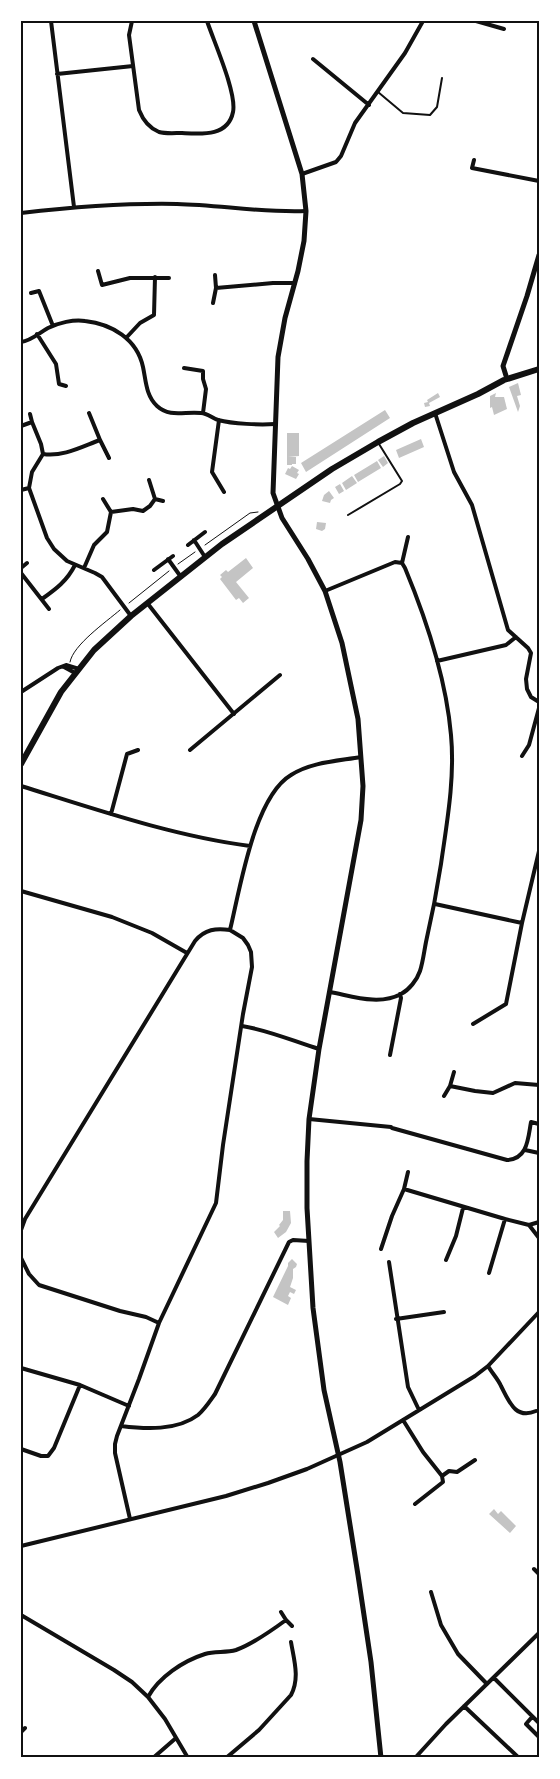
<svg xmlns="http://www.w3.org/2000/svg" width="560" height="1779" font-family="Inter,sans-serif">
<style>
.building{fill:#c4c4c4}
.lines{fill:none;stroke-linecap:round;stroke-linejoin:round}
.path{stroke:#111;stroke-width:1}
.service{stroke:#111;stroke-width:2}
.minor{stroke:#111;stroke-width:4}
.tertiary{stroke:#111;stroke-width:5}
.primary{stroke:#111;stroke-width:6}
.neatline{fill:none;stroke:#111;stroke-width:2}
</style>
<rect width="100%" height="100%" fill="#fff"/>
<path class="building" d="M518,383L521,395L517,396L520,406L518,412L509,387Z
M438,393L440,397L429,403L430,406L425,407L424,403L428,402L427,400Z
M496,393L495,397H504L507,409L494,415L492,407L490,408V396Z
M385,410L390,418L306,472L301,463Z
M287,433H299V456L288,457H296V464H292V465H287Z
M421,439L424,447L399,458L396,450Z
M384,456L388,463L383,467L378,460Z
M377,461L381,468L358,482L354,475Z
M292,466L299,470L297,473L299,474L296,479L285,474L288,468L290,469Z
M352,476L357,483L346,490L342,483Z
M340,484L344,491L339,494L335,487Z
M329,491L334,498L331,500L330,503L322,501L324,495Z
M317,522L326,523L325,529L322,531L316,529Z
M246,558L253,568L236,582L249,598L243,603L239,598L236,600L220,579L222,577L220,575L226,570L228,572Z
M283,1211H290L291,1223L286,1232L278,1238L274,1232L280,1226L279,1225L283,1220Z
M292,1259L297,1264L296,1267L293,1269V1278L290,1287L296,1290L294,1294L290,1292L288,1296L291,1298L288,1305L273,1297L288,1266V1263Z
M494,1509L498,1514L501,1511L516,1526L510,1533L489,1514Z"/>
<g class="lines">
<path class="path" d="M205,545L250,513L258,512
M178,564L195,552
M129,603L169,571
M70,662C73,645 106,622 120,610"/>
<path class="service" d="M378,92L403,113L430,115L437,107L442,78
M348,515L400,484L402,481L379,444"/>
<path class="minor" d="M51,21L74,207
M132,21L129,35L139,110C143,120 149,128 159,132C166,134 175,133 182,133C201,134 228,137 233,112C237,93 214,42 207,21
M476,21L504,29
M313,59L369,105
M57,74L133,66
M474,160L472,168L539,181
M302,174L336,162L341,156L355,123L405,53L423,21
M21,213C73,207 125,203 177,204C220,205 263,213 306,211
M98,271L102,285L130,278H169
M216,288L273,283H295
M31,293L39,291L53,326
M213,303L216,288L215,275
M37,334L56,364L59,384L66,386
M126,338L140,323L154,315L155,277
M21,342C31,341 39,333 48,328C58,323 74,319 85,321C112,324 137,339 143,367C146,381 146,396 157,406C170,418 185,411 201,413C207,413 212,418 218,420C233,424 260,425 275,424
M184,368L203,371V379L206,389L203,413
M435,413L454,472L472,505L508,630L528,648L531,653L526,679L527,689L531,697L539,702
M30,414L32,422
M219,420L212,472L224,492
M21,426L32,422L41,444L43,454L32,472L29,488L47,538L54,549L67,561L95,573L102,577L131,616
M100,440L109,458
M43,454C63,457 81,447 100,440L89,413
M21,490L29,488
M103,499L111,512
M155,499L163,501
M194,540L205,557
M188,545L205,532
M168,559L181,577
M402,563L408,537
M21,568L27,563
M84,568L94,545L107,532L111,512L133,509L143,511L150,506L155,499L149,480
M154,570L173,556
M21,573L49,609
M325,591L395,562L402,563L405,568C427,621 446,678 451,735C455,778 447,822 441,864C437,890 432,916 426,942C424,952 423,962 420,971C417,980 409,990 401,994C379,1006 352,996 330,992
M42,599C56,589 67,581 75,565
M148,604L234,714
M437,661L506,645L516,637
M64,667L75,673
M21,692L58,668L66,665L79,669
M190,750L280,675
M522,756L529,745L539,708
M21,786C95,809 173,836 250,846
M111,814L127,754L138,750
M21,891L112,917L152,933L187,953
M435,904L522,923
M473,1024L506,1004L522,923L539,851
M242,1026C268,1030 293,1041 319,1049
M390,1055L401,998L400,994
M450,1086L475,1091L493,1093L515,1083L539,1085
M444,1096L450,1086L454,1072
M309,1119L391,1127
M392,1128L507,1160C528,1159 528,1138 531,1122L539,1124
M525,1150L539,1153
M404,1189L408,1172
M529,1225L539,1238
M21,1230L25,1219L195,941C205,929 216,928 230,930
M381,1249L392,1216L404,1189L505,1219L529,1225L539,1222
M21,1258L29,1274L39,1285L120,1311L146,1317L159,1323
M446,1260L456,1236L463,1208
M389,1262L408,1387L419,1410
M489,1273L505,1219
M396,1319L444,1312
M488,1366C492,1373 498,1379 501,1386C509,1401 515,1420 536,1411
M21,1368L80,1385L129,1406
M403,1420L423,1452L442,1476
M121,1426C145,1429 177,1431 198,1415C205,1409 210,1401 215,1394L289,1242L293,1240L309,1241
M21,1449L41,1456H48L54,1448L80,1385
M415,1504L443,1482L442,1476L449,1471L457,1472L475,1460
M130,1519L115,1453V1444L117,1436L139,1379L159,1323L216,1203L223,1145L243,1014L252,967L251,952L248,945L243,938L230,930C240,889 254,797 291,775C311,762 338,761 361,757
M21,1546L226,1496L268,1483L307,1469L367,1442L475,1376L488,1366L539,1312
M534,1569L539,1574
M431,1592L441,1625L458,1654L487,1684
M281,1612L286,1620L292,1626
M21,1615L114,1670L132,1682L148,1697L165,1719L188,1758
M494,1678L539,1723
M148,1697C159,1677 183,1661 205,1654C215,1651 226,1653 236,1650C253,1644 271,1631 286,1620
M464,1706L519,1758
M532,1717L526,1724L539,1737
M21,1732L25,1728
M153,1758L176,1738
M226,1758L259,1730L291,1695C300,1678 294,1660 291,1642
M415,1758L446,1724L539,1633"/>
<path class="tertiary" d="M254,21L302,174L306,211L304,241L298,271L285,318L278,357L273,493L282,518L308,559L325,591L342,643L358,719L363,786L361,820L319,1049L309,1119L307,1161V1208L313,1308L324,1390L340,1462L358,1575L371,1662L381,1758
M507,379L503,366L527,296L539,255"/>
<path class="primary" d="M21,764L61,692L94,650L131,616L222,544L332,469L378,442L413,423L478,394L504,380L539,369"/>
</g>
<rect width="560" height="1779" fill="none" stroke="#ffffff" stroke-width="45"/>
<rect x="22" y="22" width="516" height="1734" class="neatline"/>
</svg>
